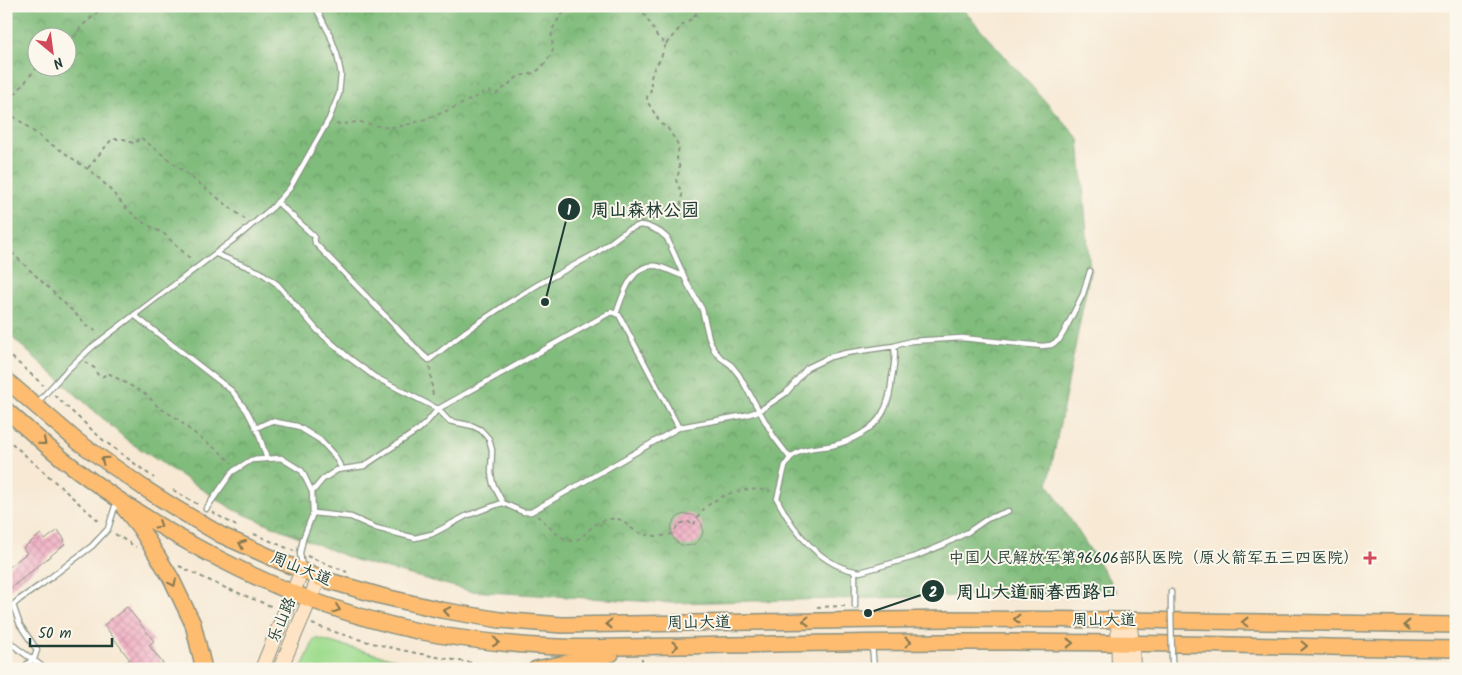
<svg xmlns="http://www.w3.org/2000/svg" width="1462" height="675" font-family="Kalam,'LXGW WenKai TC',sans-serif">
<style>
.grass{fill:#a1dd91;stroke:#608d62}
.forest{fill:url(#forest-crowns);stroke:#507c58;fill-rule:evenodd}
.building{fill:url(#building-cross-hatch)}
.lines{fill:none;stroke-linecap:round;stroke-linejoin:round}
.service-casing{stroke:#8b9384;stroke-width:7}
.secondary-casing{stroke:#8b9384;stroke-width:16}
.primary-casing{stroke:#8b9384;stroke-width:18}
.path{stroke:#8b9384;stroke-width:2;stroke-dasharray:4 4;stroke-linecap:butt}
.service{stroke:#fff;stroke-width:4.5}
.secondary{stroke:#fee4c5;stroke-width:14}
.primary{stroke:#fdbc6f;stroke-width:15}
.service-bridge-casing{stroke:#8b9384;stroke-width:7;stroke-linecap:butt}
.service-bridge{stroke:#fff;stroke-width:4.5}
.oneway{stroke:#83764f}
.poi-dot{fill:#d1495b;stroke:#fbf7ec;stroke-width:2}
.labels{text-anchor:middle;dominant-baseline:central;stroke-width:4;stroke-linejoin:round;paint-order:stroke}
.poi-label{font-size:16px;fill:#1f3d34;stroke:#fbf7ec;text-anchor:end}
.street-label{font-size:16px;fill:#1f3d34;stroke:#fbf7ec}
.leader{fill:none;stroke:#1f3d34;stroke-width:2}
.callout-dot{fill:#1f3d34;stroke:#fbf7ec;stroke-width:2}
.mark-label{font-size:15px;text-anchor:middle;font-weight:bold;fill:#fff}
.callout-label{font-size:18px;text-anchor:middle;font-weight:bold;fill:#1f3d34;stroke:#fbf7ec;stroke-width:4;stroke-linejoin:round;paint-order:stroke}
</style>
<defs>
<pattern id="forest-crowns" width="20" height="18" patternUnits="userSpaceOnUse" patternTransform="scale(1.25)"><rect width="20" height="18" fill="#80bc7b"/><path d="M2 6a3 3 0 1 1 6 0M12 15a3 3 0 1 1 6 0" fill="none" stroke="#689a66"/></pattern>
<pattern id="building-cross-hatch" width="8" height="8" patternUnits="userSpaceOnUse" patternTransform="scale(1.25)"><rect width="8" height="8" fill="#f0a4bf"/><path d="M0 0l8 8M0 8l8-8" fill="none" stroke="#c2879c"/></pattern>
</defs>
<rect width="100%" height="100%" fill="#fbf7ec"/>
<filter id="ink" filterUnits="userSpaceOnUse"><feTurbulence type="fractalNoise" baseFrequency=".02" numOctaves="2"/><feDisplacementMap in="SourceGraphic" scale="10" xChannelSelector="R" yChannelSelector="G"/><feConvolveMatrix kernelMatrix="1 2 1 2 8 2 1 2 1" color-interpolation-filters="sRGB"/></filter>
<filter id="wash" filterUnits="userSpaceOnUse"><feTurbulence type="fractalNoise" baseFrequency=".0096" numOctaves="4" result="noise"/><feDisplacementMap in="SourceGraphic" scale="20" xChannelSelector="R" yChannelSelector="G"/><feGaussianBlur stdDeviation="1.12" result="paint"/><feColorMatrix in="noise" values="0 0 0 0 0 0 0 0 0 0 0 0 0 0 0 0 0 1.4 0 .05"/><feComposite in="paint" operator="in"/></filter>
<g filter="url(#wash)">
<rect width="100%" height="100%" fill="#f7e9d4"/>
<path class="grass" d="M315,638L432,669H301Z"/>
<path class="forest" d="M6,6H960L1079,139L1090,271L1048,484L1117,592L672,603L470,591L355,560L234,510L128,441L6,332ZM38,38H68V68H38Z"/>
<g id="blocks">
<path class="building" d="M671 530a16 16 0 1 1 32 0a16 16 0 1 1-32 0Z
M58,530L65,540L63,542L65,544L6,592V569L27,553L23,548L41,534L45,540Z
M127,607L154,641L149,645L167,669H118L130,660L104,625Z"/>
</g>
</g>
<g filter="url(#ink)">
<use href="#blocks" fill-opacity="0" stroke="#8b9384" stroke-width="1"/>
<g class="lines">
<g class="service-casing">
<path id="service" d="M277,202L314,236L315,243L422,354L429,360L466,331L505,305L539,284L595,254L627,230L640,225L647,226L660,232L667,238L688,285L702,309L709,338L714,350L721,358L731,365L739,375L774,437L790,458L785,466L777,499C793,531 821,567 860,572L914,557L943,545L968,532L987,519L1008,511
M216,254L260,272L277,284L318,331L348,357L375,377L438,409L426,423L418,430L364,466L337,470L323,479L312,492L313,513L303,539L300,553L302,567
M616,314C623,295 631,263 657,266C665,268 675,273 683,276
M134,315L232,391L247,411L258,432L267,459
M38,402L67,370L92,347L241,234L273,207L290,188L329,119L339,94L341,74L337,54L330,35L315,6
M256,428L271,421L297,426L320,440L334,455L342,469
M790,458C803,446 818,449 834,445C851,441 873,430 882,414C889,403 891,389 892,377C894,367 896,356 894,346
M503,503L493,484L491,473L492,450L489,439L481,430L473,426L449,421L438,409L611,312L619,315L679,428
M206,509L232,472L251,460L281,458L302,471L312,492
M313,513L351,517L376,528L415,538L432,534L466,516L499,504L503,503L523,512H531L680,427L746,415L759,411L786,393L807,368L830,357L846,353L894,346L911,341L962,338L1042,346L1051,345L1059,340L1064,332L1083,294L1090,271
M855,572V606
M1171,592V608
M6,638C17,651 32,657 45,669
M872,645L874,669
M1172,661L1173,669
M24,669L27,664L34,659L37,650L20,625L13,605L20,599L42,584L92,546L108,529L117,500"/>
</g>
<g class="secondary-casing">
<path id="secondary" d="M1118,620L1119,669
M1129,620L1132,643L1133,669
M262,669L302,570
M280,669L319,578"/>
</g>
<g class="primary-casing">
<path id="primary" d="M6,380L77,441L144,488L177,509L221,535L277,560L319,578L381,596L441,610L500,620L562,625L949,619L1129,620L1456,625
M6,410C25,427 44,444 64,460C171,543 305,612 439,635C479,641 519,646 560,647C600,649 641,646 681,646C770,644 858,642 947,642C1117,641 1286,647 1456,649
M124,508L140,528L171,578L193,624L204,669
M536,669L611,654"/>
</g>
<path class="path" d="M632,6L635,11L641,10L644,13L657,36L666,44C664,49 662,56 659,61C654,68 650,75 651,85L649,88L651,90L647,97V101L661,124L667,127L679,146L677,158L680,169L676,180L682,194L681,204L678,208L669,210L652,220
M68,43C77,36 77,30 84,24C91,18 97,13 103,6
M666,44L683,24L693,18L698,11L697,6
M6,94L12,98
M6,108L12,98L38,66
M6,112L19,120L47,142L62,151L93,173L106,185L127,209L142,222L163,233L193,261
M336,124C344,125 351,122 359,122C369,123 379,128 390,127C414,127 463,105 484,92L489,91L496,94C504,89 510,82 518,77C523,74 528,75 533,73C541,70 549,59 552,52C555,45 550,40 552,33C553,24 563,14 568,6
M88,168L112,139H124L135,144L140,137L246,220
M6,247L82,320L86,326L93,328L98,334
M6,352L43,385
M85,362L96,369C96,374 98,376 102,377L108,373L147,395L158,407L175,417L189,429L220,452L232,463
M430,367L433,397
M54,395L103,440L154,478
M6,438L101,523
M173,490L199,505
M212,512L238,527
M537,516C548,523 554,535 567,540C581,544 586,530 596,524C601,520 612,518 618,519C622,520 627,525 631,528C642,536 654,537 668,535C679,533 673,522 689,522L693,526C696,520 699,513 704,509C720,493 748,486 770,491
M115,534L136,547
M254,534L294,551
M307,556L347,572
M179,566L221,586L273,607
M817,607L847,606
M312,624C376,648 446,660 515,669
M642,659V669
M769,669H825
M1013,669L1108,667"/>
<use href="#service" class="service"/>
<use href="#secondary" class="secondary"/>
<use href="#primary" class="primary"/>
<g class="service-bridge-casing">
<path id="service-bridge" d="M1171,608L1172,661"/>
</g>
<use href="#service-bridge" class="service-bridge"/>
</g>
<defs><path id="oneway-chevron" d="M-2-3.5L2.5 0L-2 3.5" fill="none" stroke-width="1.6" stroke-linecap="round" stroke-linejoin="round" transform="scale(1.25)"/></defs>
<g class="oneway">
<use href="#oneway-chevron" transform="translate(43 442) rotate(41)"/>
<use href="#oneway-chevron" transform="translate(104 460) rotate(-145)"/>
<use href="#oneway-chevron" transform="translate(159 525) rotate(31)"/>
<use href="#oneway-chevron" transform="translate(242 544) rotate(-156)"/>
<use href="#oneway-chevron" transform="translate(173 583) rotate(64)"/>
<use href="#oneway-chevron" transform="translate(337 609) rotate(19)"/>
<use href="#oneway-chevron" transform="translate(447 611) rotate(-170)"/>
<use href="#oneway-chevron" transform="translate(1017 619) rotate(-180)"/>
<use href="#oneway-chevron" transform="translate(806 621) rotate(179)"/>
<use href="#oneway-chevron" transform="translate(1245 622) rotate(-179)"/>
<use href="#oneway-chevron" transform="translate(609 624) rotate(179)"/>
<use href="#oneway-chevron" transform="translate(1407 625) rotate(-180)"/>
<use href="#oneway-chevron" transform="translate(496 642) rotate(6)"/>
<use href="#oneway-chevron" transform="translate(908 642) rotate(-1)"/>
<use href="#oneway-chevron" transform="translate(1070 643)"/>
<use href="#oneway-chevron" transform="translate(675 646) rotate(-1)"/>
<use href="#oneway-chevron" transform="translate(1304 646) rotate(1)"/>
</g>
</g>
<path class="poi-dot" d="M1367.5 550.5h5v5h5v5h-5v5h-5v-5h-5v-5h5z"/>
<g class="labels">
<g class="poi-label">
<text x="1359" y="558">中国人民解放军第96606部队医院（原火箭军五三四医院）</text>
</g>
<g class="street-label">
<text transform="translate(301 569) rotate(22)">周山大道</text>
<text transform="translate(282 620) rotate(-67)">乐山路</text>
<text x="1104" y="620">周山大道</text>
<text transform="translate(699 623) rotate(-1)">周山大道</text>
</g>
</g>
<path class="leader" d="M545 302L569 209M868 613L933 591"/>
<g class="callout-dot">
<circle cx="545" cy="302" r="5"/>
<circle cx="868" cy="613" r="5"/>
<circle cx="569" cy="209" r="12"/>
<circle cx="933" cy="591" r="12"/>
</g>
<g class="mark-label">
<text x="569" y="215">1</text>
<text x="933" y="597">2</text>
</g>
<g class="callout-label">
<text x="645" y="216">周山森林公园</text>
<text x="1037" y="598">周山大道丽春西路口</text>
</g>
<rect width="1462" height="675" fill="none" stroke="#fbf7ec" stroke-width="25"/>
<g transform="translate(52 52) rotate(151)"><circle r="24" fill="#fbf7ec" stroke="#a3ada2"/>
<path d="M0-4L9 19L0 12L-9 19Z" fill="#d1495b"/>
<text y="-8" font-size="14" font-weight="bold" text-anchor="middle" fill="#1f3d34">N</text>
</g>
<path d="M30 638v8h82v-8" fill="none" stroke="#1f3d34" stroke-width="2.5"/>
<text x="38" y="638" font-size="15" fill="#1f3d34" stroke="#fbf7ec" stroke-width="4" paint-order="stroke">50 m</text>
</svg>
